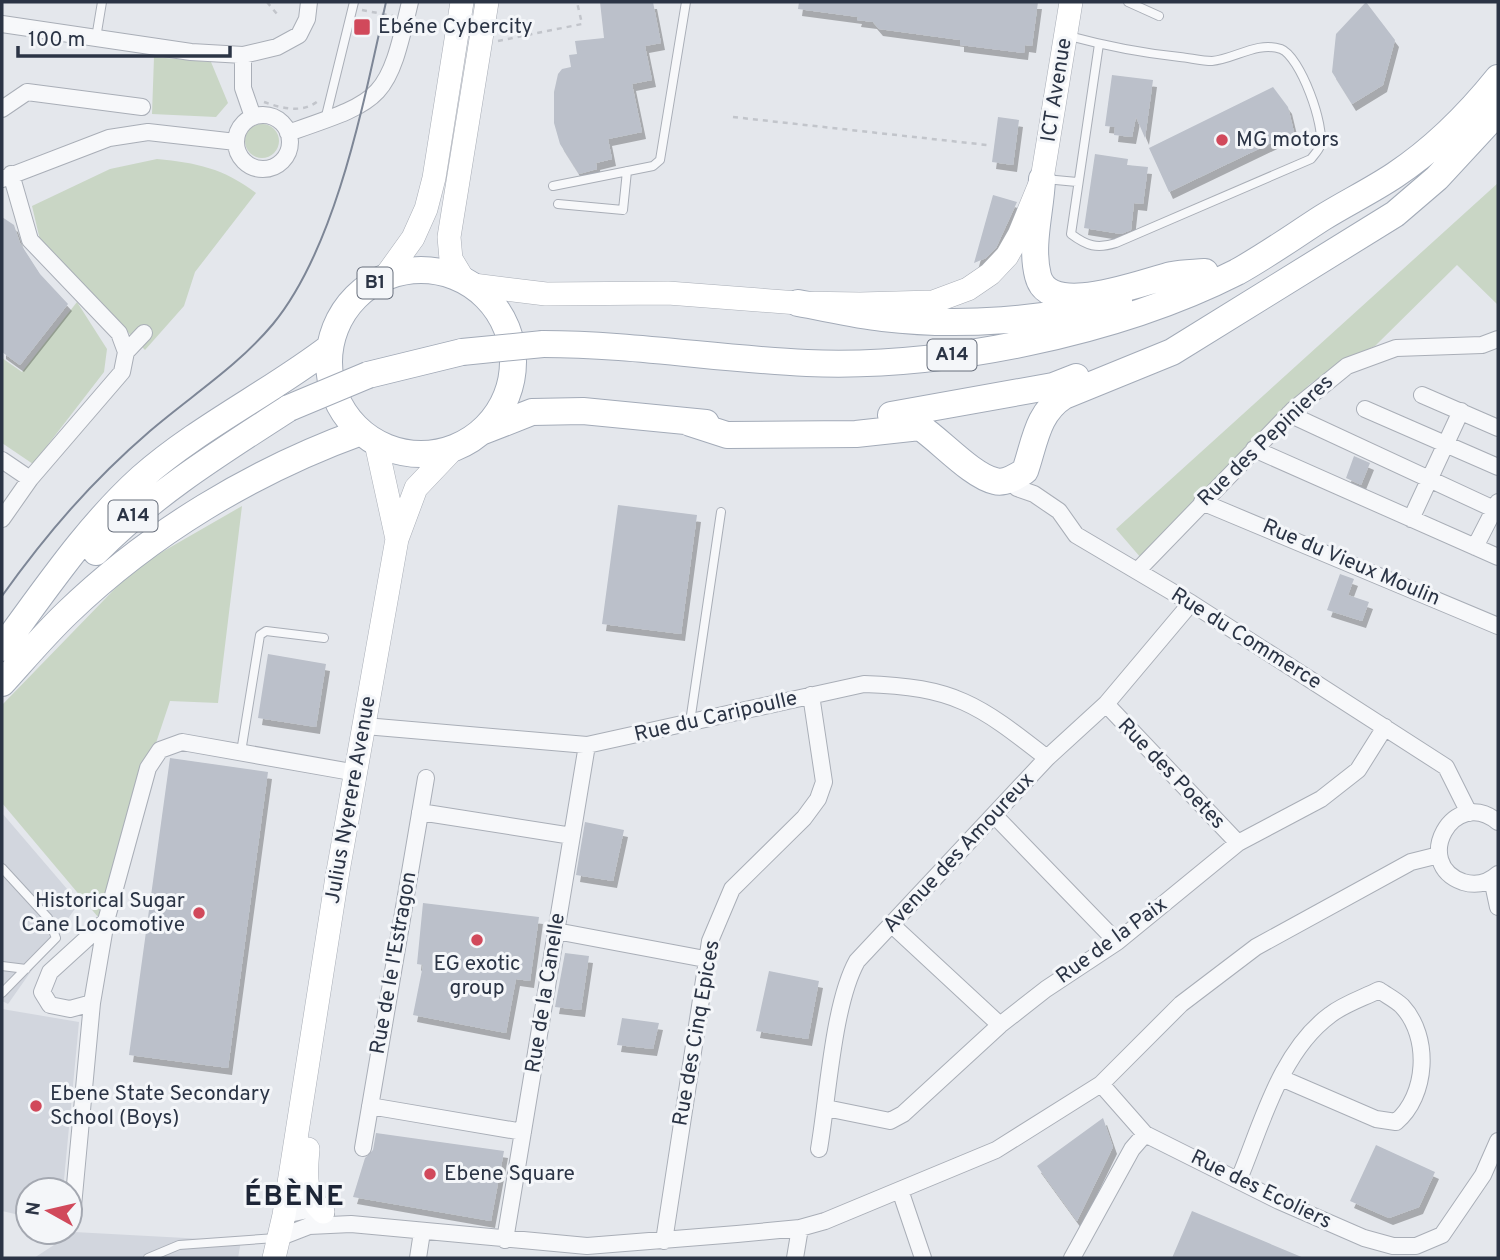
<svg xmlns="http://www.w3.org/2000/svg" width="1500" height="1260" font-family="Overpass,sans-serif">
<style>
.built{fill:#d2d6de}
.green{fill:#c9d6c5}
.building{fill:#bbc0ca;filter:url(#shadow)}
.lines{fill:none;stroke-linecap:round;stroke-linejoin:round}
.lane-casing{stroke:#a9aeb7;stroke-width:10}
.street-casing{stroke:#a9aeb7;stroke-width:18}
.secondary-casing{stroke:#a9aeb7;stroke-width:24}
.primary-casing{stroke:#a3abb8;stroke-width:28}
.path{stroke:#c2c5cb;stroke-width:2.5;stroke-dasharray:5 5;stroke-linecap:butt}
.lane{stroke:#f7f8fa;stroke-width:8}
.street{stroke:#f7f8fa;stroke-width:16}
.secondary{stroke:#fff;stroke-width:23}
.primary{stroke:#fff;stroke-width:26}
.tram{stroke:#7d8696;stroke-width:2}
.primary-bridge-casing{stroke:#a3abb8;stroke-width:28;stroke-linecap:butt}
.primary-bridge{stroke:#fff;stroke-width:26}
.poi-dot{fill:#d1495b;stroke:#f4f6f9;stroke-width:2.5}
.labels{text-anchor:middle;dominant-baseline:central;stroke-width:6;stroke-linejoin:round;paint-order:stroke}
.shield{fill:#f4f6f9;stroke:#676e7b;stroke-width:2}
.shield-label{font-size:19px;font-weight:bold;fill:#2b3445}
.poi-label{font-size:21px;fill:#2b3445;stroke:#f4f6f9;text-anchor:start}
.street-label{font-size:21px;fill:#2b3445;stroke:#f4f6f9}
.district-label{font-size:28px;font-weight:bold;letter-spacing:2px;fill:#1d2536;stroke:#f4f6f9}
</style>
<defs>
<filter id="shadow"><feDropShadow dx="4" dy="7" stdDeviation="0" flood-color="#0004"/></filter>
</defs>
<rect width="100%" height="100%" fill="#e4e7ec"/>
<path class="built" d="M2,813L79,903L8,1004L2,1001Z
M2,1009L79,1022L63,1190H28V1217L2,1211Z
M74,1232L241,1241L238,1258H34Z"/>
<path class="green" d="M154,57L211,62L228,103L216,117L152,114Z
M245 141a17 17 0 1 1 34 0a17 17 0 1 1-34 0Z
M157,159C197,163 223,168 256,193L195,272L184,306L145,350L40,240L32,206L110,169Z
M1498,183V305L1457,265L1375,346L1341,362L1310,384L1141,558L1116,529Z
M77,302L107,349L104,372L33,464L2,443V358L22,372Z
M242,506L218,703L170,701L98,917L2,803V705L136,567Z"/>
<path class="building" d="M600,2H653L661,43L645,46L652,80L632,84L642,132L608,139L612,159L596,163L597,169L579,174L560,144L554,123V92L558,74L562,69L571,67L569,55L577,54L575,41L604,38Z
M799,2H1038L1032,46L1025,45L1024,53L960,45V40L879,29L873,22L857,20L858,17L798,9Z
M1366,2L1395,40L1383,85L1352,104L1332,72L1336,34Z
M1112,75L1153,80L1145,138L1136,117L1132,137L1114,135L1115,127L1105,126Z
M1273,87L1288,107L1294,132L1169,192L1149,148Z
M998,117L1019,120L1013,165L992,162Z
M1095,154L1128,159L1127,165L1148,167L1143,204L1134,203L1131,230L1121,234L1084,228Z
M993,195L1017,202L996,248L986,258L974,263Z
M2,217L14,225L20,243L40,274L68,304L20,365L2,352Z
M1354,456L1370,463L1361,485L1346,478Z
M618,505L697,515L681,634L602,624Z
M1340,574L1354,579L1348,595L1369,602L1362,621L1327,610Z
M268,654L326,664L316,727L258,718Z
M170,758L268,772L228,1068L129,1055Z
M585,822L624,830L613,881L576,875Z
M423,903L539,917L530,981L516,979L506,1033L413,1015L423,965L417,964Z
M565,953L589,956L581,1010L555,1007Z
M769,971L819,981L808,1039L756,1031Z
M622,1018L659,1023L653,1049L617,1045Z
M1103,1118L1113,1147L1077,1221L1037,1166Z
M376,1133L504,1151L491,1221L353,1197L365,1158L373,1150Z
M1376,1145L1435,1172L1419,1207L1389,1218L1350,1201Z
M1192,1211L1304,1258H1172Z"/>
<g class="lines">
<g class="lane-casing">
<path id="lane" d="M1128,2L1159,16
M1069,36C1106,46 1141,53 1180,57C1190,58 1202,61 1212,61C1235,59 1257,41 1281,49C1300,56 1326,127 1320,146C1319,150 1313,156 1311,159L1116,243C1097,249 1087,246 1071,234L1099,44
M96,38L102,2
M325,120L354,2
M1045,179L1077,182
M553,186L653,166L660,160L686,2
M558,204L623,210L627,171
M690,722L721,512
M241,752L260,635L266,631L324,638
M2,868L48,918L56,938L2,993
M2,966L26,969
M148,1258L179,1245L276,1238"/>
</g>
<g class="street-casing">
<path id="street" d="M2,24L191,52L243,55L277,47L299,35L307,19L309,2
M243,55V88L253,117
M2,109L27,92L142,107
M236 142a27 27 0 1 1 54 0a27 27 0 1 1-54 0Z
M288,133C384,100 387,101 410,2
M11,174L30,240L119,333L126,352
M2,179L109,138L148,132L236,142
M1422,395L1498,428
M1365,409L1498,467
M1289,414L1498,511
M1254,449L1498,557
M2,460L30,479
M1010,480L1017,488L1034,494L1059,511L1076,535L1191,603L1446,767L1469,813
M1202,502L1498,626
M2,519L30,479L122,372L126,352L144,333
M1411,519L1461,411
M1475,547L1498,502
M1138,570L1293,410L1347,366L1396,348L1482,345L1498,339
M1106,704L1238,843
M365,726L587,745L864,684C955,687 978,704 1047,758
M420,812L572,836
M995,816L1117,942
M1498,822C1453,785 1411,864 1463,882C1476,886 1488,883 1498,874
M1492,879L1498,907
M106,921L92,1003L70,1009L50,1005L42,992L50,972L106,921L148,768L160,750L182,742L357,773
M891,924L1000,1025
M556,931L705,959
M1101,1084L1145,1134L1279,1201L1364,1238L1393,1246H1416L1442,1235L1483,1175L1498,1141
M370,1106L523,1132
M826,1108L890,1121L903,1114L1000,1025L1046,989L1117,942L1238,843L1321,799L1358,770L1385,727
M363,1148L426,778
M819,1149C828,1097 833,1004 857,961L1047,758L1106,704L1191,603
M1239,1179C1262,1124 1280,1052 1330,1015C1344,1004 1363,998 1379,990C1386,995 1396,1000 1402,1006C1431,1037 1427,1096 1396,1122L1376,1119L1281,1078
M900,1190L923,1258
M284,1215L308,1210L326,1213
M72,1217L92,1003
M278,1238L309,1226L351,1224L587,1246L737,1234L800,1228L825,1221L996,1150L1101,1084L1181,1004L1256,947L1411,862L1439,855
M505,1240L587,745
M664,1241L710,941L732,889L804,818L818,799L824,782L811,695
M418,1258L422,1232
M795,1258L800,1228
M1072,1258L1132,1149L1145,1134"/>
</g>
<g class="secondary-casing">
<path id="secondary" d="M385,277L413,238L426,209L434,178L462,2
M463,279L451,259L449,237L487,2
M473,285L546,294L668,293L798,303L860,304L933,302L968,289L990,274L1007,256L1019,235L1042,179L1071,2
M376,443L397,539
M308,1149C306,1173 303,1194 323,1212
M274,1258L284,1215L337,877L397,539L416,488L454,448"/>
</g>
<g class="primary-casing">
<path id="primary" d="M1042,179C1041,210 1030,245 1038,276C1049,320 1144,281 1172,275C1183,273 1194,273 1205,272
M329 362a92 92 0 1 1 184 0a92 92 0 1 1-184 0Z
M798,303C826,308 855,315 883,318C959,327 1046,321 1119,300
M543,344C631,344 719,359 807,363C941,369 1117,333 1237,272C1266,256 1294,236 1322,218C1346,203 1371,191 1395,175C1434,149 1469,114 1498,78
M368,375L462,352
M891,415L1053,386L1076,377
M690,423L727,435L856,434L920,427C941,441 972,476 995,481C1005,484 1017,476 1025,471C1035,442 1037,413 1064,396L1172,352L1395,214L1437,178L1498,112
M481,432L532,412L583,411L706,423
M96,552C153,494 221,452 289,408
M2,648C45,590 87,527 141,478C199,427 270,393 330,347
M2,683C23,660 44,635 67,613C150,533 253,471 361,432"/>
</g>
<path class="path" d="M267,2L277,14
M362,10L393,16
M498,41L582,24L577,2
M264,102C281,108 302,114 318,101
M733,117L987,145"/>
<use href="#lane" class="lane"/>
<use href="#street" class="street"/>
<use href="#secondary" class="secondary"/>
<use href="#primary" class="primary"/>
<path class="tram" d="M2,596C47,533 92,481 150,431C192,395 237,367 273,324C337,246 364,100 386,2"/>
<g class="primary-bridge-casing">
<path id="primary-bridge" d="M462,352L543,344
M289,408L368,375"/>
</g>
<use href="#primary-bridge" class="primary-bridge"/>
</g>
<g class="poi-dot">
<rect x="353" y="18" width="18" height="18" rx="3.5"/>
<circle cx="1222" cy="140" r="7"/>
<circle cx="199" cy="913" r="7"/>
<circle cx="477" cy="940" r="7"/>
<circle cx="36" cy="1106" r="7"/>
<circle cx="430" cy="1174" r="7"/>
</g>
<g class="labels">
<g class="shield">
<rect x="357.5" y="267.5" width="35" height="31" rx="5"/>
<rect x="927.5" y="339.5" width="49" height="31" rx="5"/>
<rect x="108.5" y="500.5" width="49" height="31" rx="5"/>
</g>
<g class="shield-label">
<text x="375" y="283">B1</text>
<text x="952" y="355">A14</text>
<text x="133" y="516">A14</text>
</g>
<g class="poi-label">
<text x="378" y="27">Ebéne Cybercity</text>
<text x="1236" y="140">MG motors</text>
<text x="185" y="901" text-anchor="end">Historical Sugar<tspan x="185" dy="24">Cane Locomotive</tspan></text>
<text x="477" y="964" text-anchor="middle">EG exotic<tspan x="477" dy="24">group</tspan></text>
<text x="50" y="1094">Ebene State Secondary<tspan x="50" dy="24">School (Boys)</tspan></text>
<text x="444" y="1174">Ebene Square</text>
</g>
<g class="street-label">
<text transform="translate(1057 90) rotate(-81)">ICT Avenue</text>
<text transform="translate(1266 441) rotate(-44)">Rue des Pepinieres</text>
<text transform="translate(1351 563) rotate(23)">Rue du Vieux Moulin</text>
<text transform="translate(1246 639) rotate(32)">Rue du Commerce</text>
<text transform="translate(716 717) rotate(-13)">Rue du Caripoulle</text>
<text transform="translate(1171 774) rotate(46)">Rue des Poetes</text>
<text transform="translate(351 800) rotate(-80)">Julius Nyerere Avenue</text>
<text transform="translate(959 853) rotate(-47)">Avenue des Amoureux</text>
<text transform="translate(1112 941) rotate(-36)">Rue de la Paix</text>
<text transform="translate(394 963) rotate(-80)">Rue de le I'Estragon</text>
<text transform="translate(546 993) rotate(-81)">Rue de la Canelle</text>
<text transform="translate(697 1033) rotate(-80)">Rue des Cinq Epices</text>
<text transform="translate(1261 1190) rotate(26)">Rue des Ecoliers</text>
</g>
<g class="district-label">
<text x="295" y="1198">ÉBÈNE</text>
</g>
</g>
<rect width="1500" height="1260" fill="none" stroke="#2b3445" stroke-width="7"/>
<g transform="translate(49 1211) rotate(278)"><circle r="33" fill="#f4f6f9" stroke="#a4a8b1" stroke-width="2"/>
<path d="M0-5L12 26L0 18L-12 26Z" fill="#d1495b"/>
<text y="-10" font-size="19" font-weight="bold" text-anchor="middle" fill="#2b3445">N</text>
</g>
<path d="M18 46v10h212v-10" fill="none" stroke="#2b3445" stroke-width="3.5"/>
<text x="28" y="46" font-size="21" fill="#2b3445" stroke="#f4f6f9" stroke-width="5" paint-order="stroke">100 m</text>
</svg>
